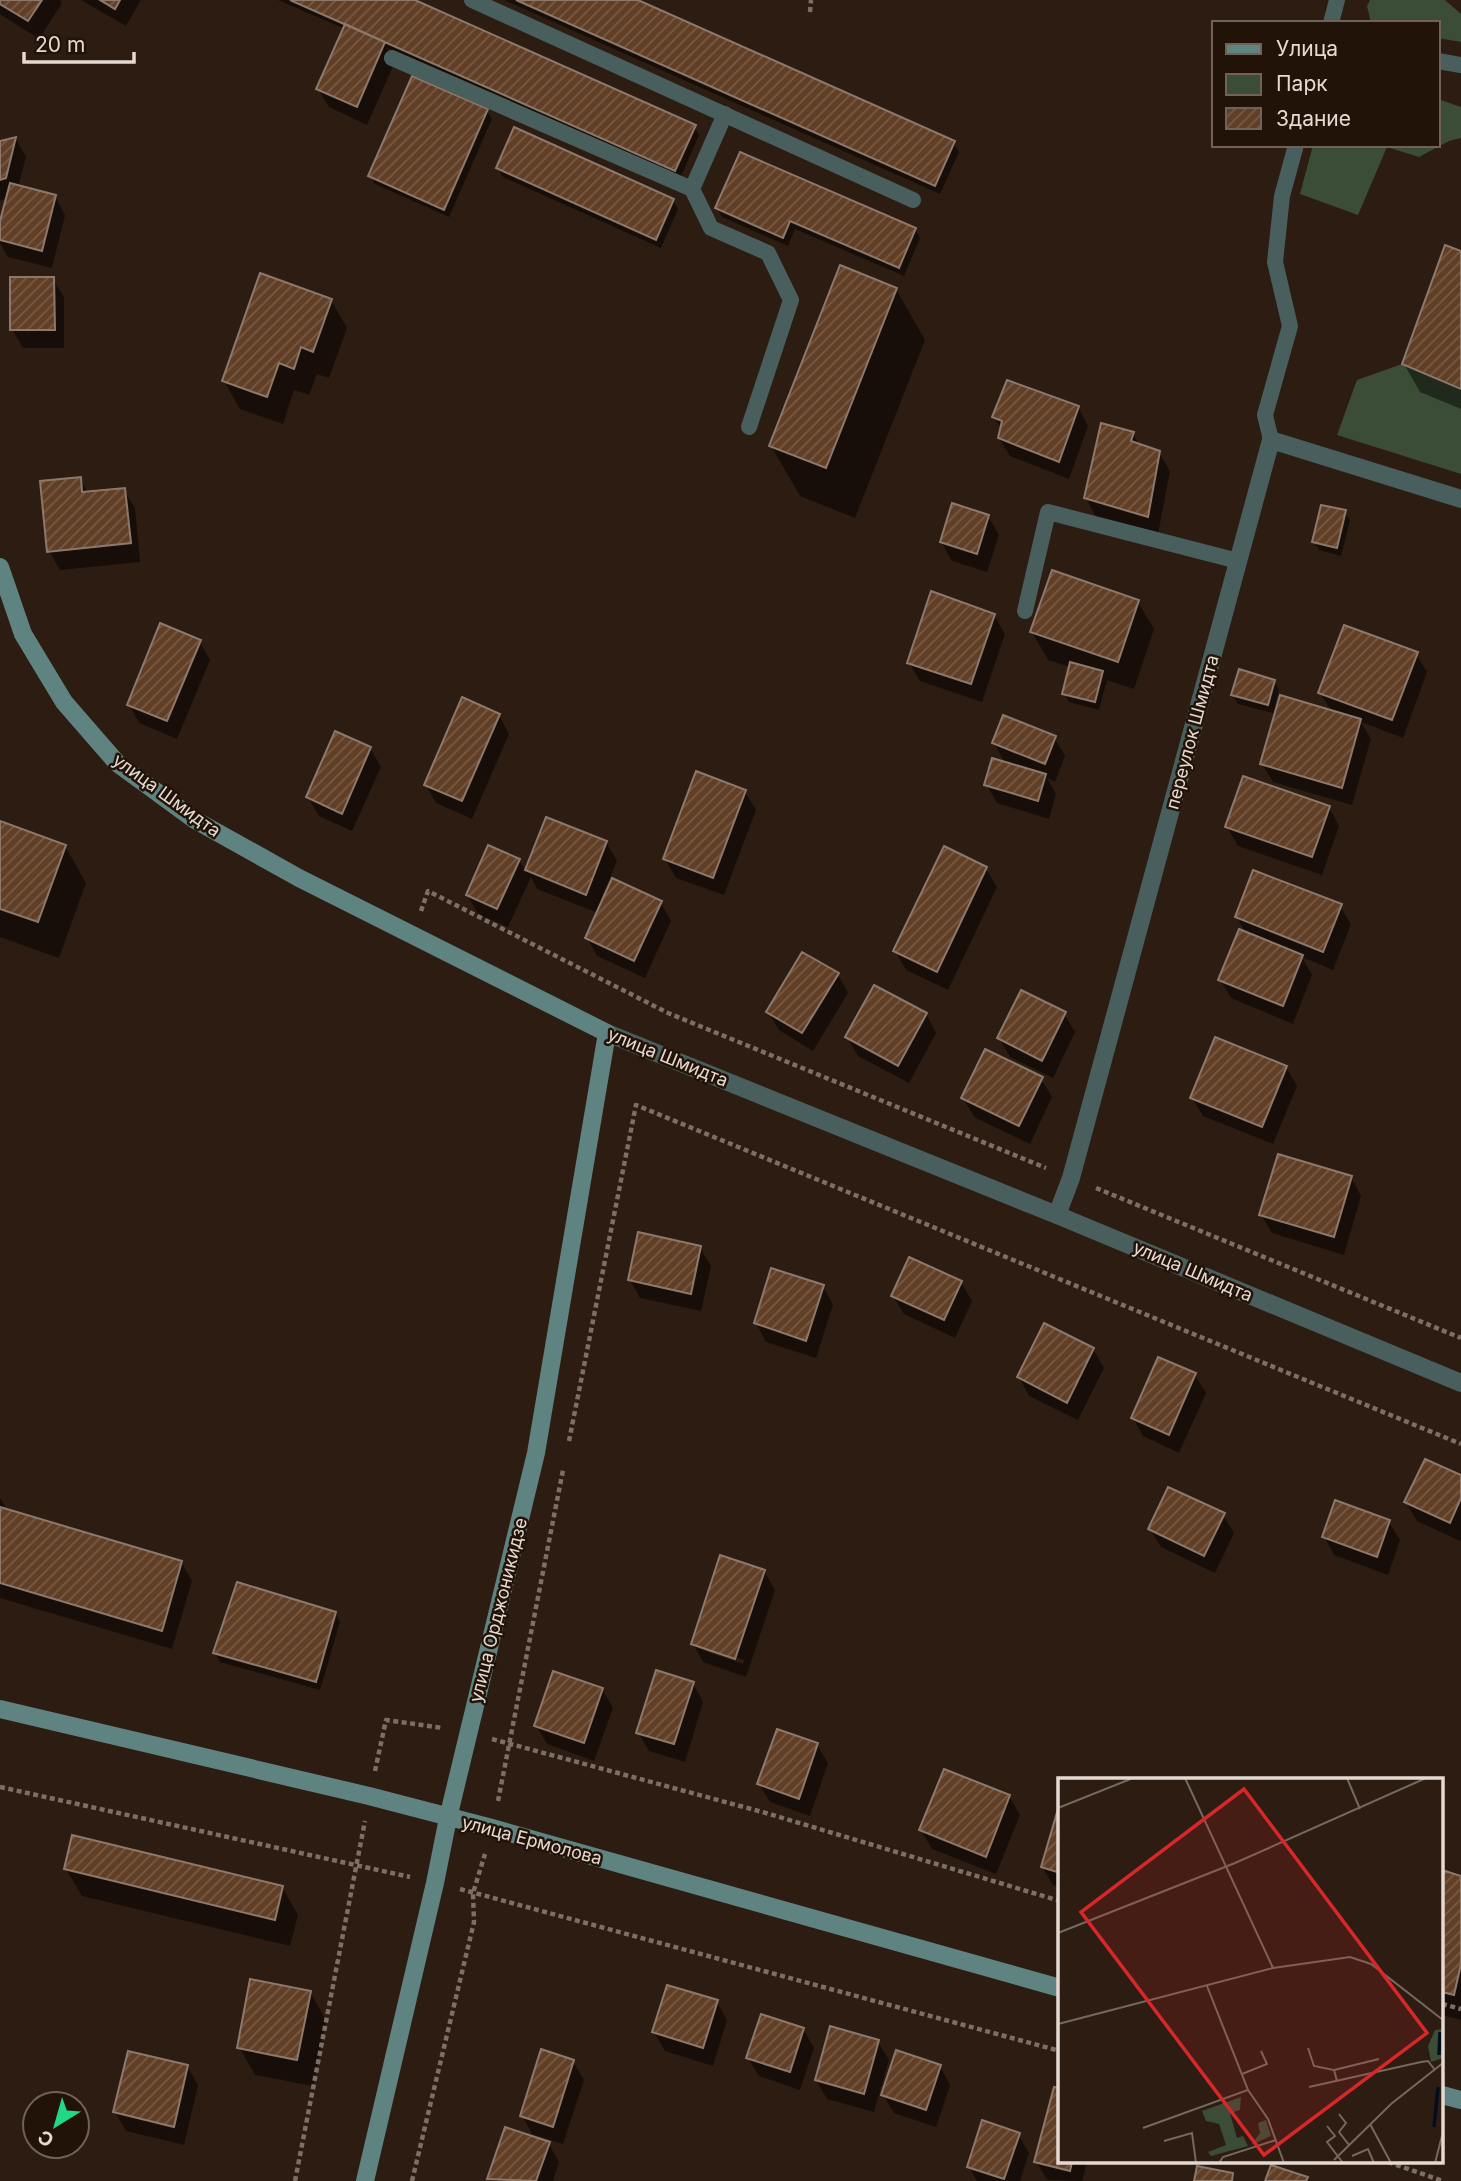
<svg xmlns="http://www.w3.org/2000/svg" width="1461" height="2181" font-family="Inter,sans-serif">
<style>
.green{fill:#3b4d36}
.shadow{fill:#0007;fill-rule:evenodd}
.building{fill:url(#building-hatch);stroke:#8d796c;stroke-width:2}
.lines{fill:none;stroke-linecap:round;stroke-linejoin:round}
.path{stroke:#7d6f66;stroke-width:4.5;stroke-dasharray:5 3.5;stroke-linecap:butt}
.lane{stroke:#485f5e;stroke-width:16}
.street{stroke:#485f5e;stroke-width:18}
.secondary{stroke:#5e8381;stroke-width:18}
.labels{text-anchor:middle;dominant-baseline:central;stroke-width:5;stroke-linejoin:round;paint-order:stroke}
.street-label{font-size:18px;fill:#e5d9d2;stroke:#221308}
.inset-river{fill:none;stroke:#000e20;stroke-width:3.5}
.inset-road{fill:none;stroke:#76685e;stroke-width:2}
.view{fill:#d62828;fill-opacity:0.15;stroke:#d62828;stroke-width:3.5}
.inset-edge{fill:none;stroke:#e5d9d2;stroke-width:3.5}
</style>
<defs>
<pattern id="building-hatch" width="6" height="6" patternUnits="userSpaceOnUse" patternTransform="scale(1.75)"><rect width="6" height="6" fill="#613f26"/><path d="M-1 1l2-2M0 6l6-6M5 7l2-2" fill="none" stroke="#785a45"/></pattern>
</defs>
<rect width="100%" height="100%" fill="#2c1c11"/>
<path class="green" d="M1370,0H1445L1461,14V42L1438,38V23H1371L1367,6Z
M1438,99L1461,107V138L1449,141L1419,157L1387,147L1358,215L1300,194L1313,145H1438Z
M1402,364L1461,389V474L1337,435L1357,380Z"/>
<path class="shadow" d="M0,0H60L62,3L39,39L0,14Z
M81,0H141L126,26Z
M278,0H411L694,126L699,135L680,179L387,48L395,62L367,125L329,107L318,89L345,29Z
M504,0H633L954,143L959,152L940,194Z
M487,111L492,119L449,217L375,184L370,176Z
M16,139L26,157L18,187L55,196L65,215L52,268L8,257L0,243V228L8,199L0,200V142Z
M498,168L673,200L678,209L661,248L503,177Z
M717,208L915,229L920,238L904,276L795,229L788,246L722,217Z
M1461,253V409L1420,392L1404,364Z
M53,279L64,297V348H23L12,329Z
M896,289L925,340L855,518L800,496L771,446Z
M331,300L347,328L329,378L317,374L309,395L294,390L283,424L240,409L224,381Z
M1078,407L1088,426L1069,479L1010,456L999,438L1002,430L994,417Z
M1133,433L1140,446L1159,453L1170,471L1158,534L1096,517L1086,498Z
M80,479L88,493L124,490L135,508L140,562L60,570L49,551Z
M1344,512L1350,520L1341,556L1319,550L1314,541Z
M988,516L999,535L987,572L952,561L941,542Z
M1138,602L1154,629L1134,689L1107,680L1099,710L1069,702L1064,693L1070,667L1048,660L1032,632Z
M994,615L1005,634L982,702L920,681L909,663Z
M199,641L210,660L177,739L139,723L129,704Z
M1416,654L1427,672L1403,738L1361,722L1371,739L1352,805L1273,782L1262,764L1332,712L1320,693Z
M1274,681L1279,690L1273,713L1238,704L1233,695Z
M499,715L509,734L472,819L436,803L426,785Z
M1054,737L1065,756L1055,782L1047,778L1056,794L1049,819L997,803L986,784L1005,763L994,743Z
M370,748L381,767L352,831L319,816L308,797Z
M745,792L756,810L724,895L676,878L665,859Z
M1329,807L1339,826L1322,875L1238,846L1227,827Z
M547,819L606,842L617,861L602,897L661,903L671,921L645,978L597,956L587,938L598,913L537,889L531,877L508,927L478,914L467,895L519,860L526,872Z
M0,823L65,846L86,883L59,958L0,937Z
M986,869L997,887L948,990L906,970L895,951Z
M1340,906L1351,924L1333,970L1302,957L1312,975L1293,1024L1231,998L1220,980L1246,934L1237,917Z
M838,975L848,993L813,1051L779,1030L768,1012Z
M926,1014L936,1033L909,1083L858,1056L847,1037Z
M1064,1014L1075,1032L1053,1078L1010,1057L999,1038Z
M1286,1067L1297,1086L1273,1144L1203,1116L1192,1098Z
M1041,1079L1052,1097L1030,1144L974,1117L963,1098Z
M1351,1177L1361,1196L1344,1255L1272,1233L1261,1215Z
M700,1248L711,1266L701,1311L640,1298L630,1280Z
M961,1282L972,1301L955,1338L904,1314L893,1296Z
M823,1286L833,1305L816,1358L766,1342L756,1323Z
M1093,1349L1104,1368L1078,1420L1029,1396L1019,1377Z
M1195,1375L1206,1393L1179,1453L1143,1436L1133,1418Z
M1461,1477V1539L1460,1541L1417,1521L1406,1502Z
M0,1498L5,1506L3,1510L181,1562L192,1581L172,1649L0,1598Z
M1223,1515L1234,1533L1215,1573L1161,1547L1150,1529Z
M1389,1522L1400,1540L1388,1575L1334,1555L1324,1536Z
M764,1571L775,1590L746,1677L703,1662L693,1644ZM705,1647L744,1660L743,1664L705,1651Z
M335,1613L340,1622L320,1690L220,1662L215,1653Z
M693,1683L703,1702L685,1762L649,1751L638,1732Z
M602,1689L613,1708L594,1761L547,1744L536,1725Z
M817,1745L828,1763L810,1816L770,1802L759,1784Z
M1009,1796L1020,1815L996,1874L932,1849L921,1830Z
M1059,1811H1060V1887L1053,1885L1042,1867Z
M66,1869L282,1887L298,1915L290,1946L82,1896Z
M1442,1872L1461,1878V2020L1442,2015Z
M310,1992L326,2020L313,2086L255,2075L239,2047Z
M717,2002L727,2020L713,2066L665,2051L654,2032Z
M803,2029L814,2048L800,2090L759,2076L748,2058Z
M878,2042L889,2060L874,2112L827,2099L816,2080Z
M573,2062L584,2080L563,2144L532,2134L522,2115Z
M187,2066L198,2085L184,2145L126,2131L115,2112Z
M940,2066L950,2085L936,2127L894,2113L883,2095Z
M1055,2089L1060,2090V2162H1087L1082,2181L1047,2180L1036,2161Z
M1018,2134L1029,2153L1020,2181H977L969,2166Z
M549,2144L559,2162L553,2181H490L489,2179Z"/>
<path class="building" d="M0,0H42L28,21L0,4Z
M100,0H120L115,9Z
M290,0H415L696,125L675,171Z
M516,0H638L955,141L935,186Z
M345,24L385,42L357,107L316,89Z
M412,76L488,109L444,210L368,176Z
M514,127L674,199L656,240L496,168Z
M16,137L6,178L0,180V141Z
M740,152L916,228L899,268L790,221L783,238L715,208Z
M10,183L56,195L42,251L0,240V221Z
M1445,245L1461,251V389L1402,364Z
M840,265L897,288L826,468L769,446Z
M260,273L332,299L313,352L301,347L294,369L279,363L267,397L222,381Z
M10,277H54L55,330H10Z
M1007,380L1079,406L1059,462L998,438L1002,421L992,417Z
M1101,423L1134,432L1131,441L1160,451L1148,517L1084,498Z
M81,477L82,492L125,488L131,543L47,552L40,481Z
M952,503L989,515L977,554L940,542Z
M1321,505L1346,510L1337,548L1312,542Z
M1052,570L1139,600L1118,662L1030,632Z
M931,591L995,614L971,684L907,663Z
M160,623L201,640L167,721L127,705Z
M1344,625L1418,652L1392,720L1318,693Z
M1070,662L1103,671L1095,702L1062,694Z
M1239,669L1275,680L1268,705L1231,695Z
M1280,695L1361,719L1342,788L1260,764Z
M462,697L500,714L462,801L424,785Z
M1003,715L1056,736L1045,764L992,743Z
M335,731L371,747L342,814L306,797Z
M992,758L1046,774L1038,801L984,785Z
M696,771L746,790L713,878L663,859Z
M1243,776L1330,806L1312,857L1225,827Z
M546,817L607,841L586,895L525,870Z
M0,821L66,845L38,922L0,909Z
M488,845L520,859L497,909L466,895Z
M944,846L987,867L937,972L893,951Z
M1253,870L1342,904L1323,952L1235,917Z
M612,878L662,901L634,961L585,938Z
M1239,929L1303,955L1283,1006L1218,980Z
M802,952L839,973L802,1033L766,1012Z
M874,985L927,1013L898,1066L845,1037Z
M1021,990L1066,1012L1042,1061L997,1038Z
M1215,1037L1287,1066L1262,1127L1190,1098Z
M985,1049L1043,1077L1019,1126L961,1098Z
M1278,1154L1352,1176L1334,1237L1259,1215Z
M638,1232L701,1246L691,1294L628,1280Z
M909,1257L962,1281L944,1320L891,1296Z
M771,1268L824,1285L806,1341L754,1323Z
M1044,1323L1094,1348L1067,1403L1017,1377Z
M1158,1357L1196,1373L1169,1435L1131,1418Z
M1425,1459L1461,1475V1498L1450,1523L1404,1502Z
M1168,1487L1225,1513L1204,1556L1148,1529Z
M1335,1500L1390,1520L1377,1557L1322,1537Z
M0,1507L182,1561L162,1631L0,1583Z
M720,1555L765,1570L735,1659L691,1644Z
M237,1582L336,1612L316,1682L213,1653Z
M656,1670L694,1682L674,1744L636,1733Z
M553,1671L603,1688L584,1743L534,1726Z
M777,1729L818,1743L799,1799L757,1784Z
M944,1769L1010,1795L986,1857L919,1830Z
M1058,1809L1060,1810V1873L1041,1867Z
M72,1835L283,1886L275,1920L64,1869Z
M1442,1870L1461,1876V1964L1454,1995L1442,1992Z
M250,1979L311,1991L297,2060L237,2048Z
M667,1985L718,2000L703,2048L652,2032Z
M761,2014L804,2028L790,2072L746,2058Z
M830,2026L879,2040L864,2094L815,2080Z
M541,2049L574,2060L553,2127L520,2116Z
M896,2050L941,2065L926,2110L881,2095Z
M128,2051L188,2065L174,2127L113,2112Z
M1054,2087L1060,2088V2162H1072L1070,2171L1034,2162Z
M982,2120L1020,2133L1004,2179L967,2167Z
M505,2127L550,2142L536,2181L487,2179Z
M1271,2165L1308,2177L1306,2181H1265Z
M1197,2166L1233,2173L1232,2181H1194Z"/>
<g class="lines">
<path class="path" d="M810,12L811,0
M421,911L428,891L668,1013L1046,1168
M1096,1188L1461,1338
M569,1441L636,1105L1461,1444
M492,1739L766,1813L1060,1901
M375,1771L386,1720L443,1728
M0,1787L410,1877
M498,1801L563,1470
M460,1889L1060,2051
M1442,2004L1461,2009
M1388,2162L1443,2181
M295,2181L365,1821
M412,2181L474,1922L473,1893L485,1854"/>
<path class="lane" d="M472,0L913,200
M1331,23L1337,0
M392,58L692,189
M1438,61L1461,65
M725,114L692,189L711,228L768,253L791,300L749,427
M1271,440L1265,415L1290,326L1275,262L1282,196L1296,145
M1025,611L1048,512L1238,561"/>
<path class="street" d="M607,1033L1057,1215L1461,1383
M1057,1215L1071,1178L1271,440L1461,499"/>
<path class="secondary" d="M0,567L23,634L64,702L117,763L195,820L299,878L607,1033L536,1453L448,1818L435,1883L365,2181
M0,1709L369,1796L492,1828L1060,1988
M1442,2095L1461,2100"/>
</g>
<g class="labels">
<g class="street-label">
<text transform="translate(1192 732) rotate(-75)">переулок Шмидта</text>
<text transform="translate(167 795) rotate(36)">улица Шмидта</text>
<text transform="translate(668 1057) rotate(22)">улица Шмидта</text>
<text transform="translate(1193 1271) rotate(23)">улица Шмидта</text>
<text transform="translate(498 1610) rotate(-76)">улица Орджоникидзе</text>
<text transform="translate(532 1840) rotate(15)">улица Ермолова</text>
</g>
</g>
<g transform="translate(1058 1778)">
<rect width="385" height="385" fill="#2c1c11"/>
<path d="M183,319L182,332L172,335L179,360L185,358L190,368L153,378L150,374L168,367L161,346L148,343L144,333ZM208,342L213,358L193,367L202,355L200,345Z" fill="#3b4d36"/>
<path d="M385,251V280L373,284L370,268L377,252Z" fill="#3b4d36"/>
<path class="inset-river" d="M381,277L382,254M376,349L380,309"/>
<path class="inset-road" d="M127,0L215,190M289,0L302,31M0,30L75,0M0,155L177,85L368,0M0,246L215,190L292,179L313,186L385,242M250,270L256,288L276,292L279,303M276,292L321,281M184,296L209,286L203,273M251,309L363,284L370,283L377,292M190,312L210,341L226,385M281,336L288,345L281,354L291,367M312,346L333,385M269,348L277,358L269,364L285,385M85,350L190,312L149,208M106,363L134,355L138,385M294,378L310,371L316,385M276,382L333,326L385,285M161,385L165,379L218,362M377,385L385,354"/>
<path class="view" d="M186,11L369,255L206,377L23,134Z"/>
<rect width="385" height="385" class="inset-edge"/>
</g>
<rect x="1212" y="21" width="228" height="126" fill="#221308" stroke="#706259" stroke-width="2"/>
<rect x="1226" y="44" width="35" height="10" fill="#5e8381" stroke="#706259" stroke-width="2"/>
<text x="1276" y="56" font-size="21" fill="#e5d9d2">Улица</text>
<rect x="1226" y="74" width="35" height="21" fill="#3b4d36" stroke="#706259" stroke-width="2"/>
<text x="1276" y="91" font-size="21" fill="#e5d9d2">Парк</text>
<rect x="1226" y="108" width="35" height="21" fill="url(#building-hatch)" stroke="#706259" stroke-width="2"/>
<text x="1276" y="126" font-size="21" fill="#e5d9d2">Здание</text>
<g transform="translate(56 2125) rotate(217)"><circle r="33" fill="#221308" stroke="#706259" stroke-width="2"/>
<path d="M0-5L12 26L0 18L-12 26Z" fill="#21d887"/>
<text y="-10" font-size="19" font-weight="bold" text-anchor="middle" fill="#e5d9d2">С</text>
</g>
<path d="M24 52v10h110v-10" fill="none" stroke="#e5d9d2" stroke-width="3.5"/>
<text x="35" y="52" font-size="21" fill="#e5d9d2" stroke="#221308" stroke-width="5" paint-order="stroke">20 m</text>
</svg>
